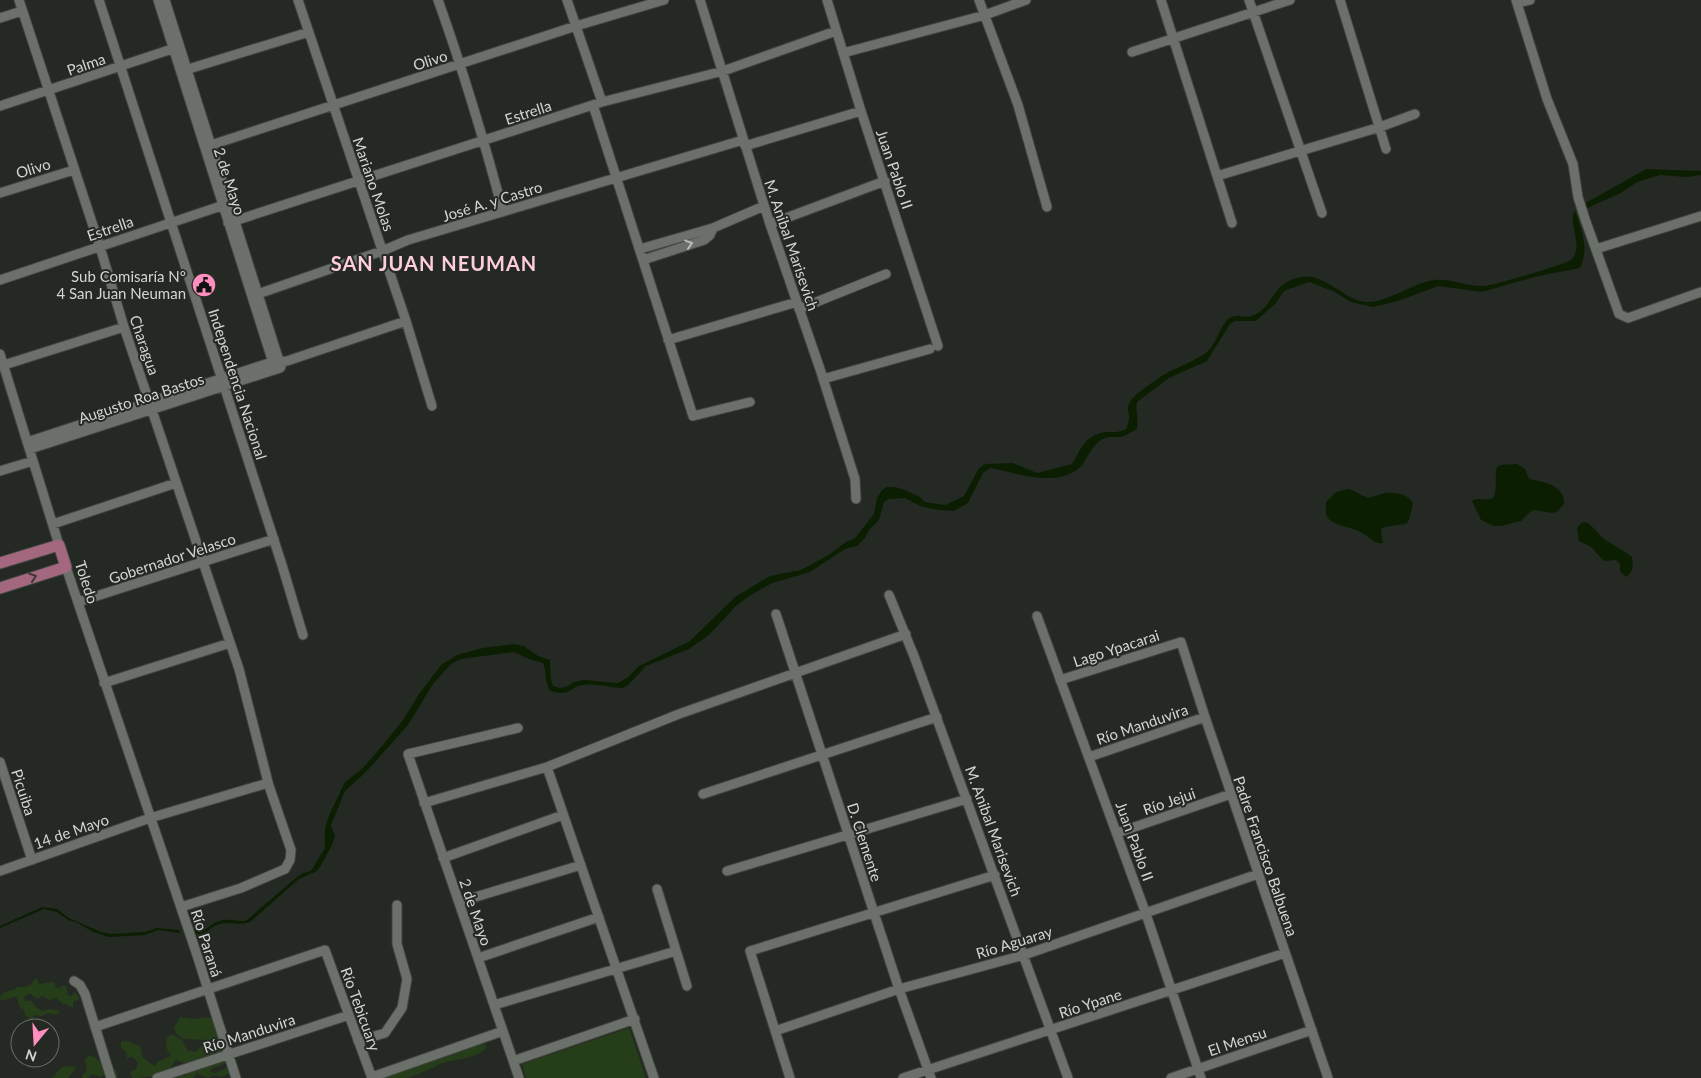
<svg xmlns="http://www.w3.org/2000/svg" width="1701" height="1078" font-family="Lato,sans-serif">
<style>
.green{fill:#263d19}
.water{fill:#0b1e02}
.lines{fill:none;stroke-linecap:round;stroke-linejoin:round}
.minor-casing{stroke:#414540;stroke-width:11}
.major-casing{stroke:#414540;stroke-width:13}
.minor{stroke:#6c706a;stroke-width:9}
.major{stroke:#a36880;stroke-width:11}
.oneway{stroke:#b9bcb8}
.oneway2{stroke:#3e3636}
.labels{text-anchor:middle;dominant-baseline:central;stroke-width:4;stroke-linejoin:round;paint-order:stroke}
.street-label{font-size:15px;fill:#d3d5d2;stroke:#252924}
.poi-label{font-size:15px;fill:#d3d5d2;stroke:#252924;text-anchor:end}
.district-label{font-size:20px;font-weight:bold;letter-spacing:1px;fill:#fecdde;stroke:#252924}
</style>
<rect width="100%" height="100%" fill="#252924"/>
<path class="green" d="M34,979H37L39,984L54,982L56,987L59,988L64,985L66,986L68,995L71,996L75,992L79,997L78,1000L73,1002V1008L66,1004L64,1005L56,998L50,1000L42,996L37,999L31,994L26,995L24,998L26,1001H32L35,1006L42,1011L51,1009L60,1011L57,1015L48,1013L41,1016L35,1015L33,1016L34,1019L32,1020L25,1015L24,1010L19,1006L17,997C12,996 6,1001 0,1000L1,995C6,990 12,992 17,987C24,987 31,988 34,979Z
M180,1017L194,1019L209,1017L214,1020L223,1049L211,1062L224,1061L226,1063L211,1069L210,1072L216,1073L228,1067L231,1069V1073C223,1076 223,1078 215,1075L208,1078L196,1073L193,1078H175L179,1075L185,1076L187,1074L188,1064L175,1060C170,1076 146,1078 132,1078L130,1072L136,1069L138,1063L133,1057L127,1058L126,1052L121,1048V1042L127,1041L141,1047C140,1060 147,1059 155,1067L157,1062L171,1056C167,1051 165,1045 167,1038L171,1034L182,1040L187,1050L196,1052L205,1042L204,1040C193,1038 177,1043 174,1028Z
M629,1028L646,1078H526L522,1064Z
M483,1043L487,1047C478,1059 453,1059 440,1064C429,1069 419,1075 407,1078C400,1078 391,1078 383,1078L455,1053L476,1044Z
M88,1055L96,1058L102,1065L116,1070L118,1078H110L105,1072L102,1077L91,1074L88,1078H82L83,1074L87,1071L85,1060Z
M66,1066L77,1067L68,1078H52L61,1068Z"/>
<path class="water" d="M1646,169L1701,171V175L1687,177L1660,175L1637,182L1621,193L1585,209L1584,204Z
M1575,210C1581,230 1590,247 1580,268L1534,277L1482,292L1438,286L1398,301L1373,307L1351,302L1333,291L1309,282L1284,291L1276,303L1256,321H1235L1230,324L1207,361L1169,378L1137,402C1135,412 1139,417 1137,429C1131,432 1126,436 1120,437C1113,437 1107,436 1101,440C1089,448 1086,464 1077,470C1051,487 1018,473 990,468L983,473L968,503L954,511L938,510L920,506L905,498L889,499L884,502L879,520L869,530L865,538L857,546L845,549L810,572L772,583L749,596L736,606L709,635L689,649L646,666L628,685L623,688C610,688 596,683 583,685C568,687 573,697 550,691C544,681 547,673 543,663L529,659L514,652L461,659L451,664L433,684L408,725L366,772L345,791L331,825L335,836L333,843L320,867L317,871L299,879L250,922C240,926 230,921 220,924C209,927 208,935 193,934V931C207,933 208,925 219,921C226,918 237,921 245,921L248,919L297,877L303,873L311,871L325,848V828L330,813L345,782L363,768L383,745L403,720L419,694L441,665L457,655L482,648L514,644L524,646L538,656L550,660L551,680L553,686L560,688L566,687L574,682L584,680L618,683L627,678L639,666L690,641L735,597L770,576L801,570L830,554L846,542L855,538L874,514L877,498L882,490L887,487H895L905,490L920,497L925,502L945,505L964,496L979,468L985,464L1013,463L1037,473L1072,464C1081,449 1086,434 1106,432C1113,432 1119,433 1126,429C1127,426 1129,422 1129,419C1130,413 1126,410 1129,404C1132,397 1139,392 1145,388C1152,383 1159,377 1167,373C1180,366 1195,361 1207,352C1216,344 1219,329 1227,320C1236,312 1243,319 1252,316C1273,309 1271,282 1301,277C1324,272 1347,302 1367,302C1390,302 1414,282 1435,280C1451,278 1467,287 1484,286C1492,286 1566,264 1571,260C1585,246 1567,226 1575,210Z
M1517,464L1525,469L1529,479C1544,482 1565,485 1564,504L1557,512L1552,513L1535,510L1530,512L1521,521L1501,526H1494L1481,520L1472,501C1478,496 1486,502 1493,498C1498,489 1494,478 1497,467L1501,465Z
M1348,489C1355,490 1359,495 1366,497C1371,499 1376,495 1381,494C1392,491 1407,493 1413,503L1409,520L1406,524L1390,526L1382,528L1381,531L1383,543C1374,545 1370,537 1362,533C1354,528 1338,526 1331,521C1329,520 1328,517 1326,515V502L1336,492Z
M1586,522C1595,527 1599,536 1607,541C1615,547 1624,550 1632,557C1633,566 1634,572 1626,577L1620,571V564L1616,560L1604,561L1591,547L1579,541L1577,528L1581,523Z
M42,907L57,909L69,918L101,932L111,934L145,932L157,928L179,930L180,933L158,930L145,935L109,937L93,932L76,922L68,920L57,912L44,909L0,928V926Z"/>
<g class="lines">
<g class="minor-casing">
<path id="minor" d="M19,0L100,247L124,327L239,669L269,786
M99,0L282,565L303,635
M158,0L275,369
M165,0L281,367
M298,0L406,321L432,406
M438,0C463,70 484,140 503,212
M567,0L602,102
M700,0L769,221L820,369L855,479L856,499
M827,0L861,111L938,346
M979,0L1018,105L1047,207
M1161,0L1232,223
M1249,0L1322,213
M1340,0L1386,149
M1516,0L1547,99L1573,164L1578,197L1585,219L1619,314L1628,318L1701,292
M1517,3L1530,0
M0,18L22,11
M1132,52L1290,0
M843,53L985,15L1026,0
M182,71L309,32
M593,105L693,416L750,402
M0,106L178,47
M745,146L861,111
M205,147L576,26L664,0
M1217,176L1380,127L1415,114
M0,193L74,170
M228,223L602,102L723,71L836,31
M770,224L885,181
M713,228L764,206
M640,249L713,228L710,235L704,240L643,260
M1596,249L1701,216
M0,280L227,204
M252,296L382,251L408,240L743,140
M799,309L886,274
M668,340L797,302
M0,354L59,545
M4,365L124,327
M823,379L930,349
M27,442L272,362L287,361L406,321
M30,449L280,368
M0,471L33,461
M53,524L176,483
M66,567L197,955L236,1078
M889,595L914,656L1068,1078
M78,602L274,539
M776,614L899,989L931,1078
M1037,616L1146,914L1201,1078
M1060,680L1181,642L1205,717L1328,1078
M104,683L230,643
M518,728L408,754L519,1078
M1089,757L1205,717
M0,762L32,860
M547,767L654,1078
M703,794L937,717
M424,803L547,767L679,714L906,634
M1117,833L1231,794
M443,858L563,815
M0,871L150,818L268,783L291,850L290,860L285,869L241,888L181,907
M727,871L967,799
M657,889L687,986
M459,902L581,865
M478,958L599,917
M74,981L80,985L85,994L111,1078
M494,1005L676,951
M95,1027L325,950L372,1078
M775,1031L899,989L1024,955L1258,874
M358,1041L385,1033L402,1008L407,979L397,944V905
M513,1061L635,1019
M372,1077L503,1031
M157,1078L349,1015
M790,1078L750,951L995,875
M903,1078L1285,953
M1171,1078L1312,1030"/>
</g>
<g class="major-casing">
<path id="major" d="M0,563L59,545L66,567L0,588"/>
</g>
<use href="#minor" class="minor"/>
<use href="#major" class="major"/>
</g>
<defs><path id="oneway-chevron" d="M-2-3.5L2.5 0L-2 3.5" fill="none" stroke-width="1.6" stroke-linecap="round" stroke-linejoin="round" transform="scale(1.25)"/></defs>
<use class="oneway" href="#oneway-chevron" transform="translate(689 244) rotate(-18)"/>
<use class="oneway2" href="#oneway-chevron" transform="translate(33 577) rotate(-18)"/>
<defs>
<g id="civic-disc" transform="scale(1.25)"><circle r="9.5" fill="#fe8ebd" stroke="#252924"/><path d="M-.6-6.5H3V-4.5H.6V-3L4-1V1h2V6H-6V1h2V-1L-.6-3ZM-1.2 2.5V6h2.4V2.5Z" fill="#111"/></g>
</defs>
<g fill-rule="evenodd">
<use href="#civic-disc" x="204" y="285"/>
</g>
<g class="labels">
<g class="street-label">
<text transform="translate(430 60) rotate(-18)">Olivo</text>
<text transform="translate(86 64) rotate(-19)">Palma</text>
<text transform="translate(528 112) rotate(-18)">Estrella</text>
<text transform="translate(33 168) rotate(-17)">Olivo</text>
<text transform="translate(895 169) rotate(71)">Juan Pablo II</text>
<text transform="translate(230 181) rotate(72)">2 de Mayo</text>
<text transform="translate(374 184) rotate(71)">Mariano Molas</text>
<text transform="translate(492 201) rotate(-17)">José A. y Castro</text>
<text transform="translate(110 228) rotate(-19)">Estrella</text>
<text transform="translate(792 245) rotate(71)">M. Anibal Marisevich</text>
<text transform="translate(145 345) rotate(71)">Charagua</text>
<text transform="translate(238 384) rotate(72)">Independencia Nacional</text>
<text transform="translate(141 398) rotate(-18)">Augusto Roa Bastos</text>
<text transform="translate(172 558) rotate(-18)">Gobernador Velasco</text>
<text transform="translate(87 582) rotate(72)">Toledo</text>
<text transform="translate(1116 648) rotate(-18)">Lago Ypacarai</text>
<text transform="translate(1142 724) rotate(-19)">Río Manduvira</text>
<text transform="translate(24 792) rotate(72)">Picuiba</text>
<text transform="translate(1169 801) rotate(-19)">Río Jejui</text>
<text transform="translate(71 831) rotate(-19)">14 de Mayo</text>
<text transform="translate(994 831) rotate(70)">M. Anibal Marisevich</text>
<text transform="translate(1135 841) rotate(70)">Juan Pablo II</text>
<text transform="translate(865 842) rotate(72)">D. Clemente</text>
<text transform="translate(1266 856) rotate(71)">Padre Francisco Balbuena</text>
<text transform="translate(476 912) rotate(71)">2 de Mayo</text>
<text transform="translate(1014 942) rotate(-17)">Río Aguaray</text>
<text transform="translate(207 943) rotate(72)">Río Paraná</text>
<text transform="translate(1090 1003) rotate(-18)">Río Ypane</text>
<text transform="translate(361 1009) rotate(70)">Río Tebicuary</text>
<text transform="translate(249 1033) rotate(-18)">Río Manduvira</text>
<text transform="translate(1237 1041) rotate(-19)">El Mensu</text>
</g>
<g class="poi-label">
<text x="186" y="276">Sub Comisaría N°<tspan x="186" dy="17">4 San Juan Neuman</tspan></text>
</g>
<g class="district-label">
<text x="434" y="263">SAN JUAN NEUMAN</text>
</g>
</g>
<g transform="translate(35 1043) rotate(198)"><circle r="24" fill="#252924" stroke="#6b6e6a"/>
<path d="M0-4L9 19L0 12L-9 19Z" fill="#fe8ebd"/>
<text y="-8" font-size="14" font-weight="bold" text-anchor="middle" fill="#d3d5d2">N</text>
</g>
</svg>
